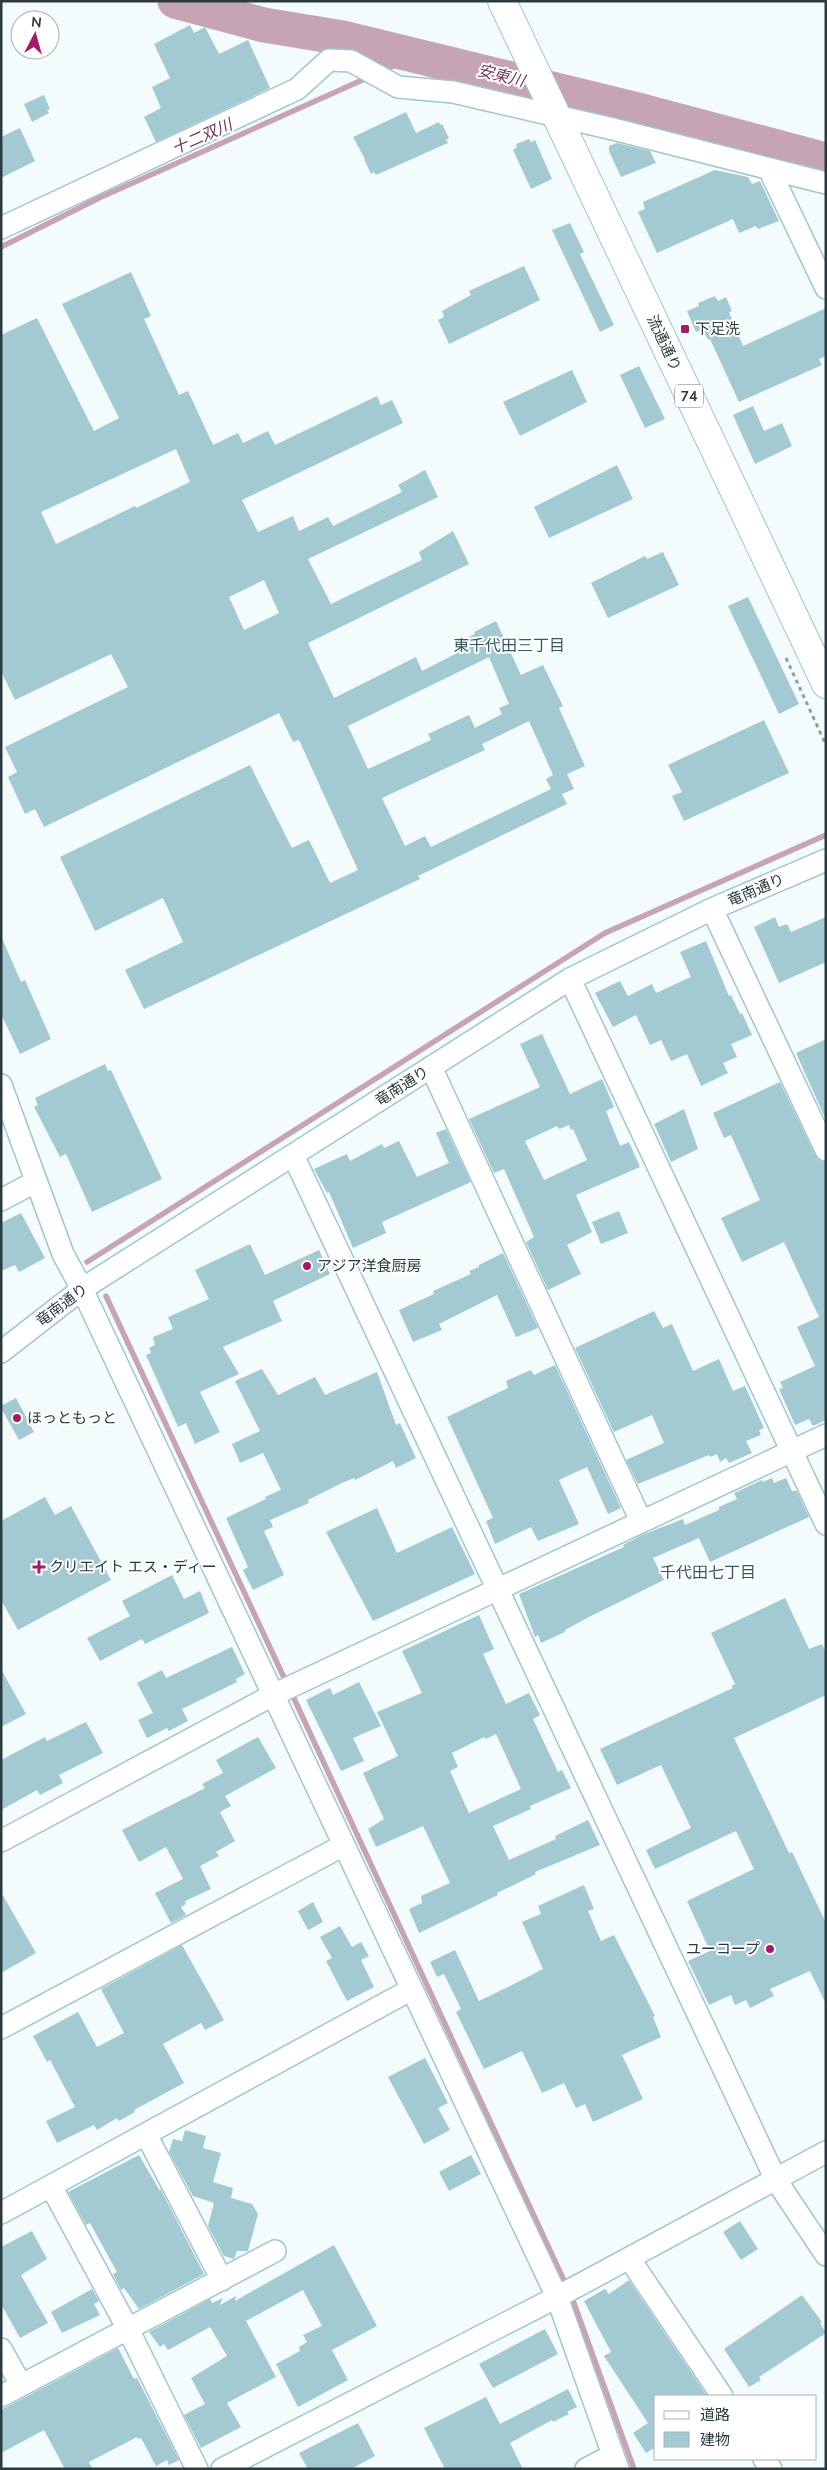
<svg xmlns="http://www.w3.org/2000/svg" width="827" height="2470" font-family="'Nunito Sans','Noto Sans JP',sans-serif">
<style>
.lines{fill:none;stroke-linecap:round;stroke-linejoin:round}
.stream{stroke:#c7a4b4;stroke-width:5.5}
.river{stroke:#c7a4b4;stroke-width:35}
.building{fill:#a3c9d2;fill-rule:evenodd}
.minor-casing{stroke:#a0c6cf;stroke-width:24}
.major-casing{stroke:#a0c6cf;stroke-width:30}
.path{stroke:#939ea1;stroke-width:3;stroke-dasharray:4 4;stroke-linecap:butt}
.minor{stroke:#fff;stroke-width:21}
.major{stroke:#fff;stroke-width:28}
.poi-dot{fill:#9f1b6b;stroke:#fff;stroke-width:2}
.labels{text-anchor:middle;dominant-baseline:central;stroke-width:4;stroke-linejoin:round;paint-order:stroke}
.shield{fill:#fff;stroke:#6b7578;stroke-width:1}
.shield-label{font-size:14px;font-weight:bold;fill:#2b3a3e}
.poi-label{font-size:15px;fill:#2b3a3e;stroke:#fff;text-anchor:start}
.street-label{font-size:15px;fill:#2b3a3e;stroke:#fff}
.water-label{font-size:16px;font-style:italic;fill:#6a3a52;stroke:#fff}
.neighbourhood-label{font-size:16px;fill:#35575f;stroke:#fff}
</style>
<rect width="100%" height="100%" fill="#f3fbfd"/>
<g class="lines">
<path class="stream" d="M380,72L416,56
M1,247L99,198L369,77
M87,1262L605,933L826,835
M106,1296L287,1684
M291,1692L567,2287
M571,2295L634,2469"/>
<path class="river" d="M175,1L264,25L343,38L638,110L826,160"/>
</g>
<path class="building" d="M190,25L194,33L205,27L219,54L248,40L270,88L156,142L144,117L161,108L152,87L170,78L154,44Z
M44,95L50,109L47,110L49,113L32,122L24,104Z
M406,112L416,133L439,122L440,125L442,124L449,138L446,140L448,143L376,175L374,172L371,174L364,159H365L353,137Z
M20,128L35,161L1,178V137Z
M529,139L531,142L535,140L552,179L531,189L513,150L517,147L516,144Z
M617,143L650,151L656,163L621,177L609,151V146Z
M715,170L748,177L752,184L760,181L779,221L758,229L756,226L739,233L733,219L657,253L638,212L645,209L643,202Z
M570,223L584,252L580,254L614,325L600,332L552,230Z
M524,266L540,300L449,344L438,320L444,317L442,311L471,295L469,291Z
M131,272L151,316L144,319L179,395L188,391L213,445L238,433L243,443L268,431L275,445L377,396L381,405L392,400L403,423L242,500L258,532L293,516L299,531L328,517L333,526L402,492L398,485L425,470L438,497L308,559L331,604L422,560L419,552L453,531L469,564L308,643L334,698L416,657L422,671L469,647L465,639L475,634L474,632L496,621L521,675L543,665L563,706L559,708L585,766L567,774L574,789L562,794L567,804L418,876L420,879L144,1009L125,970L183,942L163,898L95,931L60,857L250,765L292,848L309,840L330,883L358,870L299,740L293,742L279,713L44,827L35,809L25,814L8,777L17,772L5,747L128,687L111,654L15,700L1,671V335L37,318L94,431L119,418L62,304ZM176,449L190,482L136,508L135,506L56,544L41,512ZM264,580L279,613L244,630L229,597ZM489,657L509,704L499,708L502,714L475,728L469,715L428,734L431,740L368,769L348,726ZM529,721L553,775L546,779L551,789L431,847L425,836L405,846L382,798L485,750L482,744Z
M715,296L718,301L726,297L732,311L729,312L743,346L826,308V356L819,359L822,365L739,402L710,339L708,340L703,329L696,332L687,311L699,306L698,303Z
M639,366L665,419L645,428L620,375Z
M572,370L587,402L520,436L503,402Z
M753,406L764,431L782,423L792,446L755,464L733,415Z
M617,465L633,499L549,538L534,507Z
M663,552L679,585L608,618L591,583L645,556L647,559Z
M748,597L799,704L779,714L728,606Z
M764,720L789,773L684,821L672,796L682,792L668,765Z
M775,917L779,927L787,924L791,932L826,917V962L779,983L754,927Z
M1,936L21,982L25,980L51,1039L20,1054L1,1014Z
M706,941L729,996L731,995L740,1014L742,1013L752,1035L731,1044L737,1057L723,1063L728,1073L701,1086L687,1054L671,1061L661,1040L650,1045L636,1015L613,1027L595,993L620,981L628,996L652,984L656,993L691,977L680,952Z
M542,1034L570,1094L602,1079L614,1107L606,1111L620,1146L629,1142L640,1167L576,1195L592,1232L567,1245L581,1274L548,1290L526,1242L534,1237L504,1169L494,1173L469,1119L540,1087L520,1044ZM569,1125L571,1130L573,1129L587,1160L544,1180L525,1141L557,1126L559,1129Z
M826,1039V1120L796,1053Z
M105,1064L108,1071L111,1070L162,1179L92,1212L66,1154L60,1157L34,1107L38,1105L35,1098Z
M780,1082L815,1155L819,1160L826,1162V1420L813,1426L809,1419L795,1425L779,1389L783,1388L780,1382L815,1366L797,1327L819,1317L784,1242L742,1262L721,1218L760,1200L731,1135L724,1138L713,1113Z
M684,1109L698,1149L671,1162L654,1124Z
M446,1129L471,1182L382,1222L386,1233L353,1248L329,1192L327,1193L314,1169L347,1154L350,1161L382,1144L384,1148L399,1141L417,1177L449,1163L436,1133Z
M619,1211L628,1233L601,1244L592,1222Z
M21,1213L45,1258L19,1272L15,1265L1,1271V1223Z
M250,1244L265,1275L319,1250L330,1274L273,1301L282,1321L223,1347L239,1374L200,1392L220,1432L195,1444L186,1423L178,1427L146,1355L151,1353L149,1348L155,1345L153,1337L173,1329L168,1317L209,1299L195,1270Z
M503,1253L538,1328L516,1337L497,1295L439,1324L442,1330L413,1342L399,1310L434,1294L433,1291L471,1274L469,1271L479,1267V1265Z
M654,1311L663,1328L672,1324L693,1371L719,1359L733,1391L745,1386L764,1428L759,1430L761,1435L746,1441L752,1453L729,1463L726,1458L720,1462L717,1454L710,1457L709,1455L638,1484L626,1460L664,1443L652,1415L614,1432L575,1348Z
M555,1365L621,1508L608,1514L587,1467L559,1480L579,1524L538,1541L531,1527L495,1544L486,1521L493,1518L447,1417L508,1388L506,1381L531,1370L534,1375Z
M262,1369L278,1395L315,1377L325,1395L377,1372L396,1425L400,1423L416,1458L396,1468L393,1461L355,1480L354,1478L342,1483L308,1500L309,1503L270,1520L273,1527L264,1531L284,1575L253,1590L243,1570L248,1567L226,1518L266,1499L265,1497L281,1490L263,1453L240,1463L232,1444L260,1431L235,1381Z
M16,1398L34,1432L19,1440L1,1408V1406Z
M772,1478L774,1483L786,1478L792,1491H797L809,1517L710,1562L699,1538L653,1558L664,1580L589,1617L565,1630V1632L541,1643L538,1635L535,1637L519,1594L624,1547L623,1545L642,1535L683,1519L685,1525L719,1510V1507L737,1499L734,1493L762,1480L763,1482Z
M45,1497L55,1515L71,1506L111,1580L18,1630L1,1600V1521Z
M377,1508L397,1553L452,1527L475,1574L373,1621L326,1532Z
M172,1575L184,1599L200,1591L209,1613L145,1644L142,1639L100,1661L87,1638L130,1616L122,1601Z
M785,1598L809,1649L822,1644L826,1652V1695L734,1738L789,1853L792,1852L826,1923V2004L810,1971L770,1989L774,1996L750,2008L746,2000L735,2005L731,1995L709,2005L688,1961L710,1951L687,1901L754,1869L736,1831L655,1869L646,1850L691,1828L661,1765L617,1785L600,1749L733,1688L731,1686L735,1684L711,1633Z
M479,1615L494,1649L483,1654L506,1704L529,1693L540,1715L533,1719L558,1772L562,1770L571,1788L530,1806L531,1809L493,1826L509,1860L556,1839L555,1836L588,1820L600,1845L535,1872L536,1874L497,1893L498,1895L419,1933L409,1909L422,1903L421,1896L450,1883L423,1826L376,1847L368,1829L384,1819L363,1773L398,1756L377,1712L422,1693L402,1651ZM496,1734L521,1789L469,1813L450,1771L458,1767L452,1753L484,1737L486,1739Z
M232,1647L245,1674L236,1679L237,1682L182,1709L188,1721L169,1731L167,1728L147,1738L138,1720L153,1713L137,1683L162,1670L166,1678Z
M1,1669L26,1714L1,1727Z
M359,1682L381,1726L353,1738L364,1761L341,1771L306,1700L330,1688L333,1695Z
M86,1722L103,1753L59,1775L63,1783L40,1795L37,1790L1,1810V1760L45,1737L47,1741Z
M258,1737L276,1768L225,1796L231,1806L220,1812L235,1841L216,1852L219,1856L200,1866L211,1889L185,1901L186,1904L181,1907L186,1915L171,1923L155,1893L183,1879L166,1847L139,1862L122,1830L205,1788L202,1784L223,1773L216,1760Z
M584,1885L594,1909L588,1911L601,1941L614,1935L655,2016L653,2017L661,2037L622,2055L643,2099L593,2122L585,2104L576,2108L564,2083L542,2093L522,2051L484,2069L456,2012L461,2009L444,1974L437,1977L430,1962L455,1950L479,2001L510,1986L543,1969L522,1922L541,1914L538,1906Z
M1,1892L36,1953L1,1973Z
M313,1902L323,1922L308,1930L298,1911Z
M340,1926L352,1947L361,1942L369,1956L361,1960L374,1987L347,2001L326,1961L332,1958L320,1937Z
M182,1945L224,2020L205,2030L201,2023L163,2044L184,2083L134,2110L135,2112L119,2121L117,2118L97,2130L94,2125L57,2143L46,2121L75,2107L50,2060L47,2062L33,2036L78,2012L97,2047L124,2033L101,1989Z
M425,2058L448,2103L438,2108L450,2130L424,2144L388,2077Z
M185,2130L206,2136L203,2148L221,2153L213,2182L233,2188L231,2198L252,2204L258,2214L248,2251H237L234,2259L224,2256L208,2226L214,2203L193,2196L169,2152L173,2139L182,2141Z
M139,2155L160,2191V2188L204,2274L139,2309L124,2288L121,2290L113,2274L117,2272L90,2223L86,2225L68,2192Z
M471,2155L481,2174L449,2191L439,2172Z
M740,2221L758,2249L741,2260L723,2232Z
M32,2231L47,2259L21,2275L48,2323L20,2338L1,2304V2247Z
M334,2245L377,2326L332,2350L348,2380L298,2407L276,2364L300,2351L299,2347L307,2342L303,2335L322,2326L303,2290L246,2321L276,2377L227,2403L241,2427L201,2448L184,2415L205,2404L191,2378L227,2356L210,2327L168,2350L164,2344L160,2347L149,2332L210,2299L212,2303L223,2298L220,2305L236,2296L235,2301Z
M629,2280L707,2396H656V2447L646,2453L633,2433L648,2423L604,2356L611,2352L584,2301L605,2289L609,2294Z
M92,2289L99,2301L94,2304L100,2315L62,2333L51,2312Z
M802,2295L822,2322L820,2323L826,2333L759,2377L761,2380L749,2387L724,2349Z
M545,2329L558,2354L493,2388L479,2364Z
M118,2348L134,2379L137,2378L179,2460L169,2465L167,2460L156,2466L141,2438L138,2439L137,2437L89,2462L92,2469H65L44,2430L1,2453V2410Z
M568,2389L577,2407L567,2412L569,2414L553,2422L552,2420L510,2443L523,2469H445L424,2428L486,2397L500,2424Z
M358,2423L375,2456L351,2469H308L299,2453Z"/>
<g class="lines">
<g class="minor-casing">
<path id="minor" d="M769,169L826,288
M1,228L297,89L329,60L351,61L398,87L453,92L613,129L826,183
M712,909L826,1150
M570,979L826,1524
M431,1067L641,1521
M1,1085L63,1254L82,1289L557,2297L618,2469
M293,1155L776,2180L826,2255
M1,1200L35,1182
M1,1352L82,1289L570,979L712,909L826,860
M1,1841L273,1695L826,1435
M1,2028L344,1845
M146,2134L222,2280
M51,2186L128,2329L197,2469
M1,2213L412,1989
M629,2258L722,2396
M1,2349L21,2385
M1,2396L275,2251
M764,2459L771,2469
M222,2469L557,2297L826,2152
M586,2469L613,2455"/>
</g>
<g class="major-casing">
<path id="major" d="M502,1L826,684"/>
</g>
<path class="path" d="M786,658L826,745"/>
<use href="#minor" class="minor"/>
<use href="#major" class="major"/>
</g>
<g class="poi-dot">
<rect x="680" y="324" width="10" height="10" rx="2.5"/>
<circle cx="307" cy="1266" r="5"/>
<circle cx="17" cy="1418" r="5"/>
<path d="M36.5 1559.5h5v5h5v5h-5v5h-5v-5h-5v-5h5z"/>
<circle cx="770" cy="1949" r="5"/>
</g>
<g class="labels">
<rect class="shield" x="675" y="384.5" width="28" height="23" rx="4"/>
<g class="shield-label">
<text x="689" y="396">74</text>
</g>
<g class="poi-label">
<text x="695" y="329">下足洗</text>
<text x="317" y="1266">アジア洋食厨房</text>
<text x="27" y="1418">ほっともっと</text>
<text x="49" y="1567">クリエイト エス・ディー</text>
<text x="760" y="1949" text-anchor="end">ユーコープ</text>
</g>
<g class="street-label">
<text transform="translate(664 343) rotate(65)">流通通り</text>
<text transform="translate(756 890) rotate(-23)">竜南通り</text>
<text transform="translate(402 1086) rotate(-32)">竜南通り</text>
<text transform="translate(62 1305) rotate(-37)">竜南通り</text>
</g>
<g class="water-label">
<text transform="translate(501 76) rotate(14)">安東川</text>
<text transform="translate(202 137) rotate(-24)">十二双川</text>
</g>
<g class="neighbourhood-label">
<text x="509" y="646">東千代田三丁目</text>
<text x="708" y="1573">千代田七丁目</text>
</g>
</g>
<rect width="827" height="2470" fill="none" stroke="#2b3a3e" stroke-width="5"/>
<rect x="654" y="2395" width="162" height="65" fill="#ffffff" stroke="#aab0b2"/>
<rect x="664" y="2411" width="25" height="8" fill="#ffffff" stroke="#aab0b2"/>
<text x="700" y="2420" font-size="15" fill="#2b3a3e">道路</text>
<rect x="664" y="2432" width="25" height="15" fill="#a3c9d2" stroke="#aab0b2"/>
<text x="700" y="2445" font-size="15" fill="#2b3a3e">建物</text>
<g transform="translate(35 35) rotate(6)"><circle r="24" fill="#ffffff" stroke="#aab0b2"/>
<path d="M0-4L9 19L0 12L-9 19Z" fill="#9f1b6b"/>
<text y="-8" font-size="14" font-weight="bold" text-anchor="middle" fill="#2b3a3e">N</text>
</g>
</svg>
